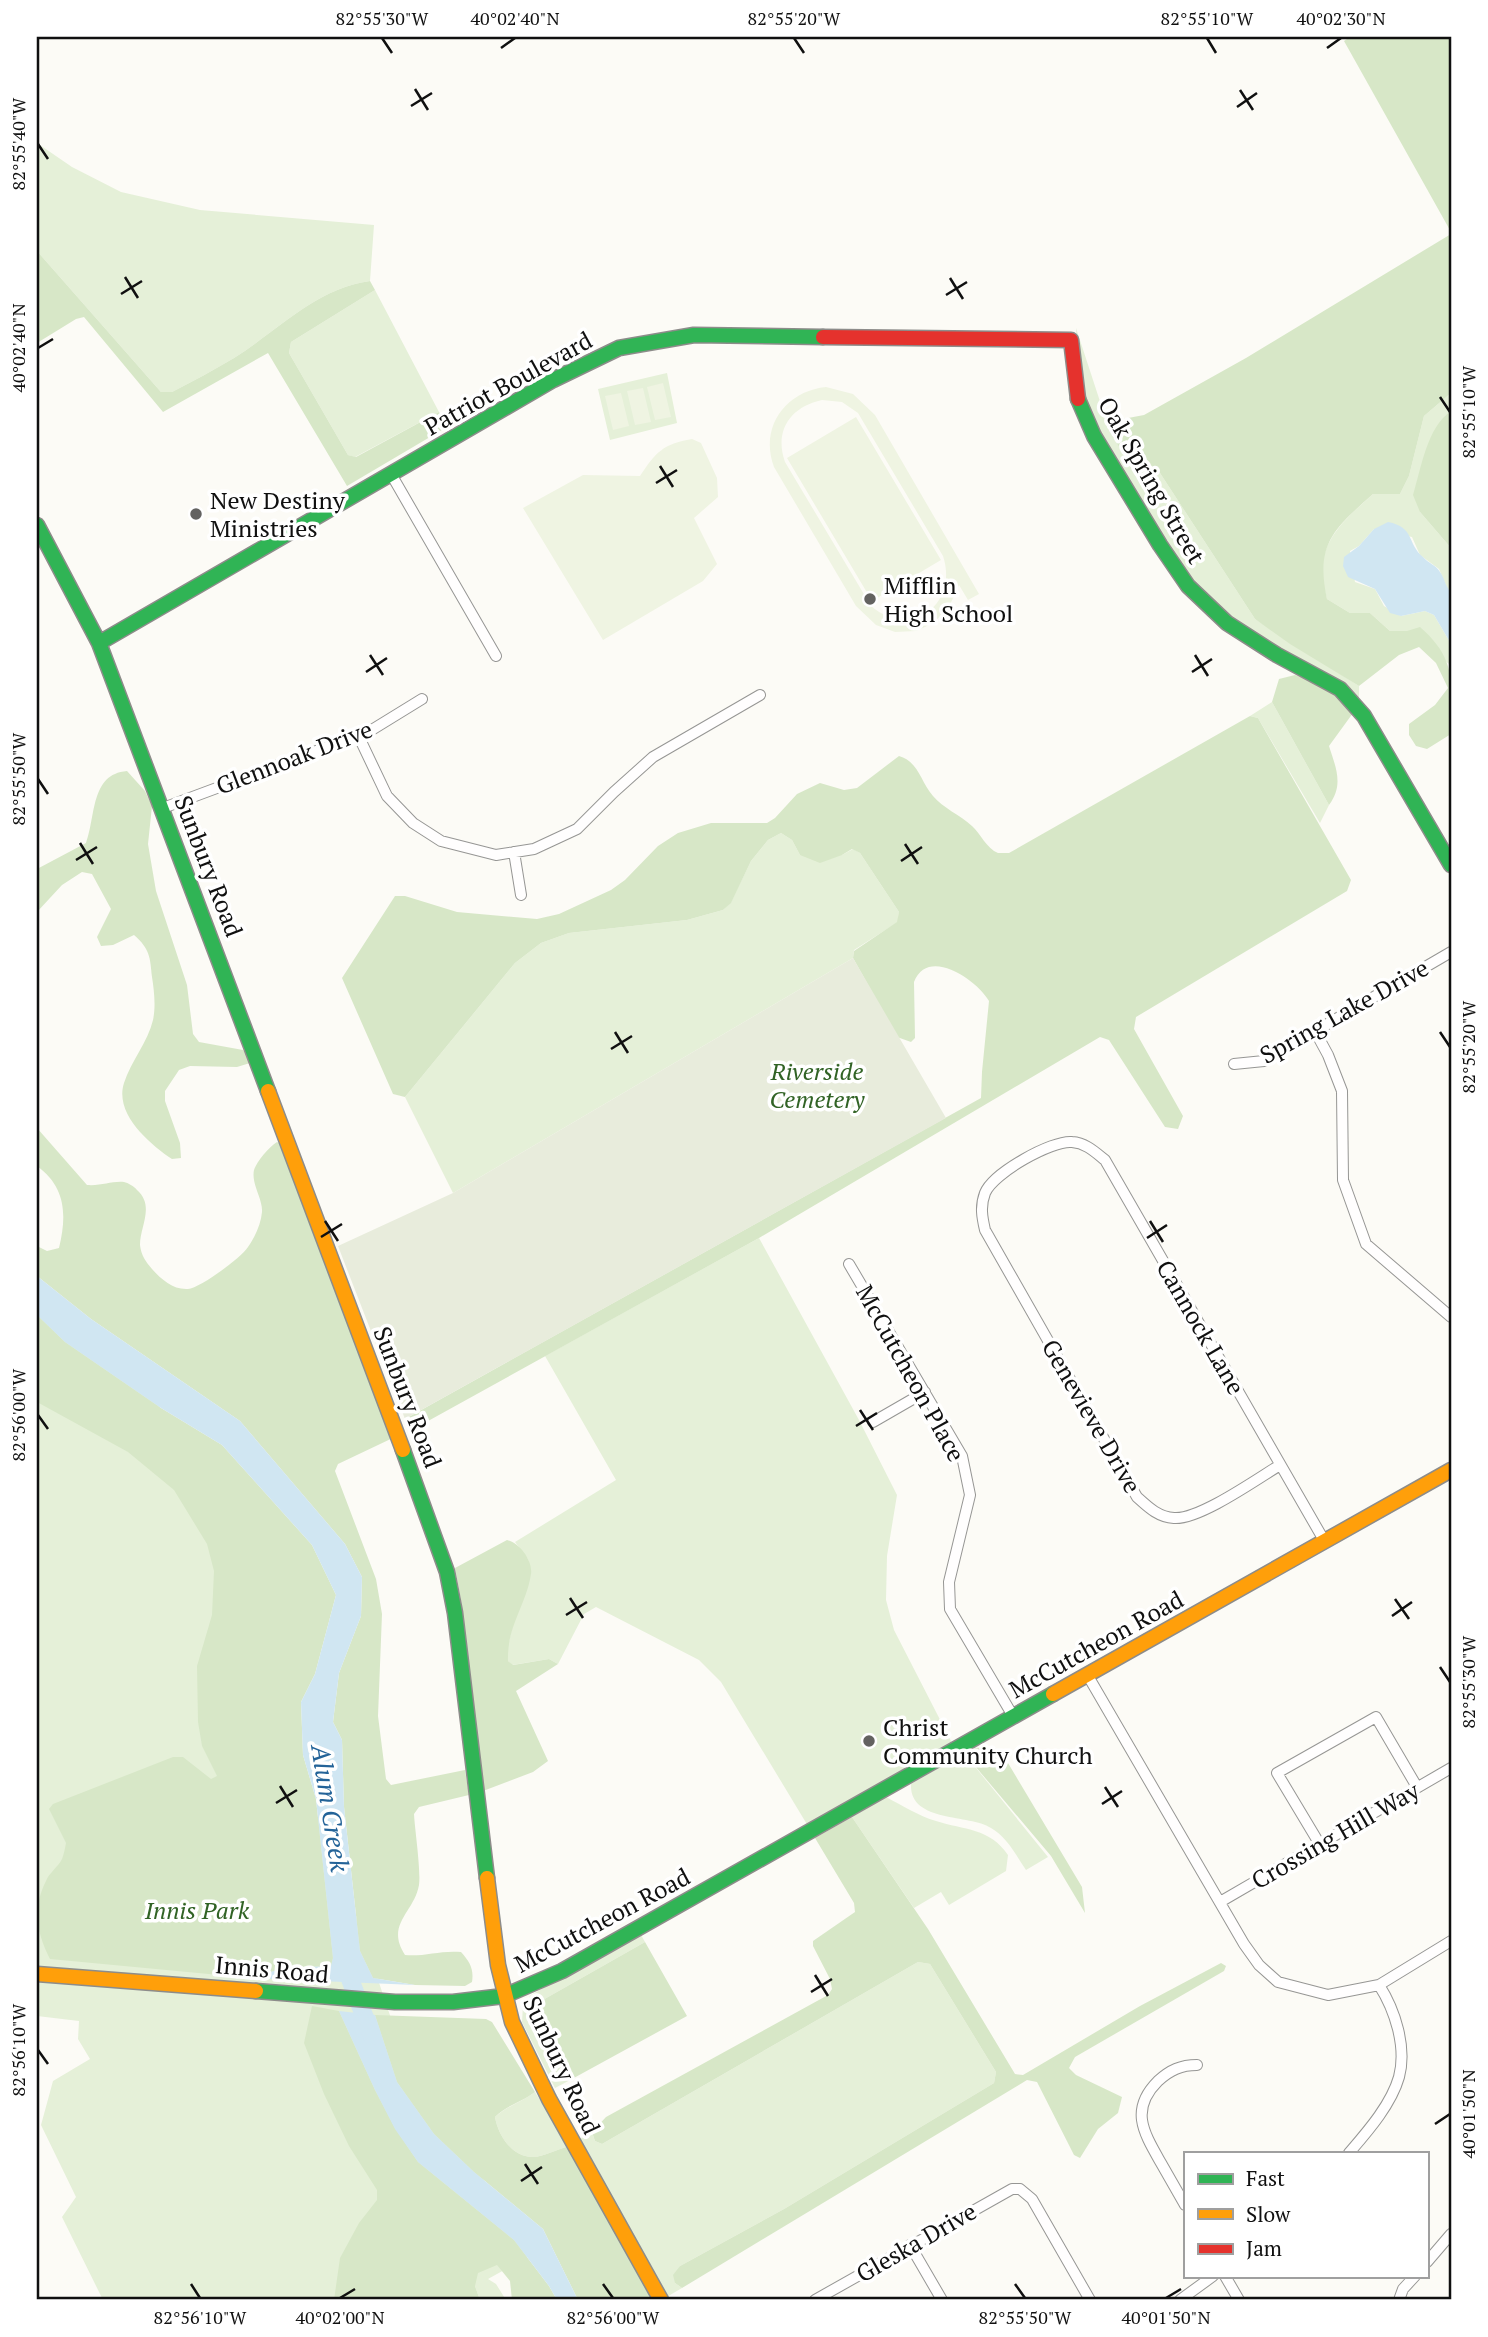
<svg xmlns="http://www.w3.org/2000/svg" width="1488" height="2337" font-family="'PT Serif',serif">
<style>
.green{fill:#e5f0d8}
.forest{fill:#d7e7c7}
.cemetery{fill:#e8ecdc}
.pitch{fill:#eff4e2;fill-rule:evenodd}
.water{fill:#d0e6f2}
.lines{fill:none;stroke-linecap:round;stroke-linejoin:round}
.river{stroke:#d0e6f2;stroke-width:18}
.street-casing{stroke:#969694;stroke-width:12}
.fast-casing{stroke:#8d8c8a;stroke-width:17}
.slow-casing{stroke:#8d8c8a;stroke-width:17}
.jam-casing{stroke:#8d8c8a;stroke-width:17}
.street{stroke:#fffefe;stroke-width:10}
.fast{stroke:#30b455;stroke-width:14}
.slow{stroke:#ff9f0a;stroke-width:14}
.jam{stroke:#e5322d;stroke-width:14}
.ticks{fill:none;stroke:#101010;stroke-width:2.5}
.poi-dot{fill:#636260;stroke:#fff;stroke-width:2.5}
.labels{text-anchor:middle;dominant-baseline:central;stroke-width:7;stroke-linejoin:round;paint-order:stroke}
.street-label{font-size:24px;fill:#101010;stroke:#fff}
.poi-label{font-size:24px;fill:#101010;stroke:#fff;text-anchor:start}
.park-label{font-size:24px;font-style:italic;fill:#316325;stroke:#fff}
.water-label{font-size:26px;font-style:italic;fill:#236398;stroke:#fff}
.neatline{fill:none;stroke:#101010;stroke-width:2.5}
.ticks-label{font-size:18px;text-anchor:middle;fill:#101010}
</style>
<rect width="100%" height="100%" fill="#fcfbf6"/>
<path class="green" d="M37,143L72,167L121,192L200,210L374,225L370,281C315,289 280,329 234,358C214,370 193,381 172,392H161L37,251Z
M375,290L439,412L355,457L348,455L289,353L291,342Z
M1076,328L1110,432L1160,473L1255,619L1359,686V698C1329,668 1298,663 1263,642C1197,603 1163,540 1125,476C1114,457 1099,437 1090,417C1078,389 1077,358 1076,328Z
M667,373L677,423L610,440L598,389Z
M1451,393V411L1445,416L1420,512L1451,548V592L1447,588L1439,569L1420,555L1412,537L1374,529L1359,546L1350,551L1355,582L1375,589L1384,606L1401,616L1425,611L1434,615L1451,644V670L1449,664L1407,631H1390L1370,613H1350L1327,599C1325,591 1322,580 1322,571C1322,537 1350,515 1373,494H1400L1409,476L1424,416Z
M1272,702L1329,805L1320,823L1258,718L1250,716Z
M781,833L792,840L800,855H842L853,849L860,853L899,912L898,922L854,950L853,958L453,1193L405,1097L515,963L541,943L569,933L687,920L723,910L731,902L751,861L768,840Z
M759,1238L859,1420L897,1495L887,1556L886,1600L894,1630L953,1745L808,1826L721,1682L699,1660L596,1607L584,1614L558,1664L549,1659L512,1665L508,1661V1646L512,1628L531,1573L528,1559L515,1542L616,1480L545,1356Z
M37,1294L145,1369L363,1935L406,2063L533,2254L488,2279L496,2284L506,2300H480L475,2286L448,2300H103L62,2217L76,2197L41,2125L53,2081L90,2059L78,2039L79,2021L37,2016Z
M964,1753L1048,1857L1026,1870C1016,1855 1007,1837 991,1828C969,1814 909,1823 911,1784Z
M886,1797C903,1806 919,1816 936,1821C964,1830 990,1828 1008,1855L1006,1871L949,1905L941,1892L914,1908L852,1817Z
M640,1933L645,1942L541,2001L536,2006L562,2072L572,2079L555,2088L522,2022L523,2005L531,1995Z
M918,1962L930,1964L996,2072L994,2083L784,2209L680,2266L675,2283L682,2288L665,2298L578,2140L592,2132L595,2141L602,2144Z
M535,2092L572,2152L566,2147C556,2150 544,2156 534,2157C512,2158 498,2135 495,2117C507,2106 522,2102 535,2092Z"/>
<path class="forest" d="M1350,37H1451V232L1344,41Z
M1451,234V393L1424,416L1409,476L1400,494H1373C1334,529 1315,544 1327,599L1350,613H1370L1390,631H1407L1420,627C1459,661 1451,686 1451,734L1427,749L1416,746L1409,735V724L1435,705L1448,688L1436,663L1419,647L1399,655L1359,686L1290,644L1255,619L1160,473L1131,466L1110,432L1107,422L1144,415L1246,358Z
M37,251L161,392H172C193,381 214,370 234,358C280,329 315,289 370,281L375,290L291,342L289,353L348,455L356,457L439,412L447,427L347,486L268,353L163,412L84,317L76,319L37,343Z
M1451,411V548L1420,512L1413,495C1421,469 1427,427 1451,411Z
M1295,675C1322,684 1335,691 1353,713L1329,746C1336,768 1344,785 1329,805L1272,702L1279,679Z
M1250,716L1258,718L1351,880L1347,891L1136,1017L1134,1029L1183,1116L1178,1129L1165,1127L1109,1040L1100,1037L759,1238L410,1431L405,1419L981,1098L982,1072L989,1001C977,980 928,946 914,982L915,1038L911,1042L897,1037L853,958L854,951L897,922L899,912L860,853L852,849L842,855L820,863L800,855L792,840L781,833L768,840L751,861L731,903L723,910L687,920L569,933L541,943L515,963L405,1097L393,1094L342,978L395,896H405L457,912L537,919L559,914L611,890L625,880L658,846L678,833L711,823H767L775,818L797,794L820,783L844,790L857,788L899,756C919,762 920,781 933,796C943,808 960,815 972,826C980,833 987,849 998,853C1000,853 1007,853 1009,853Z
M127,771L145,791L152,806L148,844L156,891L187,985L193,1034L199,1042L243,1050L250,1057V1063L237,1067L190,1066L179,1070L165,1091V1101L180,1143L181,1158L172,1159C150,1144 114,1114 124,1083C131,1061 148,1042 153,1020C156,1006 154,990 152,977C150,957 150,949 134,935L113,945L101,946L97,937L111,909L92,874L82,872L62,885L37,912V869L86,843C96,817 90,774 127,771Z
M37,1128L87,1185C102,1186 111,1181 124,1182C128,1183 134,1186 137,1190C155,1206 140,1226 140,1245C141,1255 146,1262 152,1269C161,1279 173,1290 188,1289C200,1288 241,1258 248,1247C255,1237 261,1224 262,1212C263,1199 251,1184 254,1170C257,1161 269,1147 277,1142L281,1144L397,1436L338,1464L335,1471L376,1579L382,1614L378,1716L386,1779L391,1785L465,1770L469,1795L419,1807L414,1814C415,1831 421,1870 419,1885C414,1913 385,1924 405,1955C423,1957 441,1950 461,1952C470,1962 474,1969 472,1982L465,1986L415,1985L373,1978L360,1951L344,1807L342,1740L333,1722L339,1673L361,1616L362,1577L345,1544L240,1421L91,1319L37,1276V1246L47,1251L59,1248C67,1215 66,1187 37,1166Z
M37,1315L65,1342L161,1408L222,1445L312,1545L336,1595L315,1674L301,1702L303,1755L316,1799L333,1958L331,1966L284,1968L251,1978L50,1959C37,1934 32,1908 46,1881C49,1873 58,1867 62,1859C64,1854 65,1848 66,1843L49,1809L53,1804L173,1757H183L211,1779L217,1776L202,1746L198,1722L197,1666L212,1615L214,1571L207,1544L174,1490L128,1452L37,1402Z
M507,1540C520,1543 533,1561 531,1574C526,1606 507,1625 508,1661L513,1665L549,1659L558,1664L516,1691L548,1761L533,1772L483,1791L461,1600L455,1568Z
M994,1747L1002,1753L1082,1887L1085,1913L1051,1856L964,1753L974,1748Z
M852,1817L928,1929L1015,2074L1023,2075L1140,2006L1221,1963L1226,1966L1224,1971L1075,2057L1069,2068L1076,2075L1122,2097L1118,2113L1098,2129L1080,2158L1074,2155L1037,2082L1027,2080L682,2288L675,2283L673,2275L680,2266L784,2209L994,2083L996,2072L930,1964L918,1962L602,2144L595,2141L592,2132L606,2117L828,1995L832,1989L830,1979L813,1946V1941L855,1912L854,1903L815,1838Z
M645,1942L687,2016L572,2079L562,2072L536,2017V2006L541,2001Z
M312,2006L339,2011L375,2090L395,2128L418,2162L514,2240L549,2286L557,2300H512L510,2281L497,2265L478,2273L475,2286L480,2300H334L340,2258L359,2223L377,2200V2190L349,2146L324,2094L304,2043Z
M375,2015L486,2019L492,2022L535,2092C522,2102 507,2105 495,2117C498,2135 512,2158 534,2157C544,2156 556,2150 566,2147L572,2152L654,2300H578L543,2229L474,2172L434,2134L397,2082Z"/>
<path class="cemetery" d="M853,958L946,1118L405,1419L338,1246L453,1193Z"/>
<path class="pitch" d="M663,383L671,417L655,420L647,387Z
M826,387L853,394L875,415L979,594L968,600L959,585L948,609L934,622L925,627L916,631L895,632L876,625L856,606L774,467C759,427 786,391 826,387ZM822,400L842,402L858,413L943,556C959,605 910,639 871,606L785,462C774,431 790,407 822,400Z
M643,388L651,422L635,425L627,391Z
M621,393L629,426L613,430L605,396Z
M856,417L941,560L872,601L787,458Z
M692,439L701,443L717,478L718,497L694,518L717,564L703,581L603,640L523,508L583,475L640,476C656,452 663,444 692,439Z"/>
<path class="water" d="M1388,522C1415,527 1407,544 1423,557C1428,563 1436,565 1440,572C1445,579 1445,586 1451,592V644L1434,615L1425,611L1401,616L1390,613L1375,589L1348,577L1343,566L1344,557L1359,546L1374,529Z
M37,1276L91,1319L240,1421L345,1544L362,1577L361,1616L339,1673L333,1722L342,1740L344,1807L360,1951L373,1978L415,1985L251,1978L284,1968L331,1966L333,1958L316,1799L303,1755L301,1702L315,1674L336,1595L312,1545L222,1445L161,1408L65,1342L37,1315Z
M339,2011L375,2015L397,2082L434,2134L474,2172L543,2229L578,2300H557L549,2286L514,2240L418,2162L395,2129L375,2090Z"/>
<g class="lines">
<path class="river" d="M343,1961L372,2036"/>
<g class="street-casing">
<path id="street" d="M391,474L496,656
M358,735L387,796L413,823L441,841L496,855L534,849L577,829L614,792L653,757L760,695
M163,808L370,731L422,699
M514,852L521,895
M1315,1031L1328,1055L1342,1091L1343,1180L1366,1244L1451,1317
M1234,1064L1264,1061L1451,952
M849,1264L962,1456L970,1495L949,1582L950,1609L1013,1716
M873,1422L925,1392
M1280,1465C1257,1479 1199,1520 1174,1518C1158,1517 1148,1507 1137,1497L985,1230C982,1217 980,1206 985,1193C993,1173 1052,1140 1072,1142C1086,1143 1095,1152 1105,1160L1325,1542
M1088,1676L1244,1944L1259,1965L1278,1982L1328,1995L1379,1985L1451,1941
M1319,1843L1277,1773L1376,1717L1417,1787
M1220,1902L1451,1768
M1349,2153C1367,2132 1391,2105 1399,2077C1407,2047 1395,2010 1379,1985
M1185,2205C1177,2191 1169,2177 1161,2163C1144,2133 1129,2110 1158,2081C1170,2070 1181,2065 1197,2065
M910,2245L942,2300
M1427,2262L1451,2234
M1225,2276L1239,2300
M815,2300L1012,2189H1020L1032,2199L1090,2300
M1180,2300L1213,2276
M1399,2300L1403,2289L1415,2276"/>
</g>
<g class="fast-casing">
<path id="fast" d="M1078,399L1094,436L1160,545L1188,586L1227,623L1277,655L1340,689L1364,716L1451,865
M37,525L99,643L268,1091
M99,643L553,380L619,348L694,335L823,337
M403,1450L447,1572L455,1613L487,1878
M256,1991L395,2002H453L504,1996L562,1971L1053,1694"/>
</g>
<g class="slow-casing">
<path id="slow" d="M268,1091L403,1450
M1053,1694L1451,1470
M487,1878L498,1965L512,2022L549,2099L661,2300
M37,1974L256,1991"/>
</g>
<g class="jam-casing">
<path id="jam" d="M823,337L1071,340L1078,399"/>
</g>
<use href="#street" class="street"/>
<use href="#fast" class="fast"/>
<use href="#slow" class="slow"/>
<use href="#jam" class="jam"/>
</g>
<path class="ticks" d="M382,38L392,53M794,38L804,53M1207,38L1216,53M501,48L515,38M1327,48L1341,38M415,89L428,110M1240,90L1253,110M411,106L432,93M1237,107L1257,93M38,144L48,159M125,277L138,298M950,278L963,299M121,294L142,281M946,295L967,282M38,348L53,339M1440,397L1450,412M660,466L673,487M656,483L677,470M370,655L383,675M1195,655L1208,676M366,672L387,658M1192,672L1212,659M38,779L48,794M80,843L93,864M905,844L918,864M76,860L97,847M901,861L922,847M615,1032L628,1053M1440,1032L1450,1047M611,1049L632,1036M325,1221L338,1241M1150,1221L1163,1242M321,1237L342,1224M1147,1238L1167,1225M860,1410L873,1430M38,1415L48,1429M856,1426L877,1413M570,1598L583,1618M1395,1599L1409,1619M566,1615L587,1602M1392,1616L1412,1602M1440,1667L1450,1682M280,1786L293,1807M1105,1787L1118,1807M276,1803L297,1790M1102,1804L1122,1791M815,1975L828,1996M811,1992L832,1979M38,2050L48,2064M1435,2124L1450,2114M525,2164L538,2184M521,2181L542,2167M191,2284L200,2298M603,2284L613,2298M1015,2284L1025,2298M340,2298L355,2289M1166,2298L1181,2289"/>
<g class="poi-dot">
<circle cx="196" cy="514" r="7"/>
<circle cx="870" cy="599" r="7"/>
<circle cx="869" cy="1741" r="7"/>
</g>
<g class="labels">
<g class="street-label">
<text transform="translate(508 383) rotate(-29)">Patriot Boulevard</text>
<text transform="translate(1152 480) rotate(60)">Oak Spring Street</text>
<text transform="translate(294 757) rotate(-21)">Glennoak Drive</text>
<text transform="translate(209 866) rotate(69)">Sunbury Road</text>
<text transform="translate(1344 1011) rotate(-29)">Spring Lake Drive</text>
<text transform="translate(1201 1327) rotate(60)">Cannock Lane</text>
<text transform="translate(911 1373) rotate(61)">McCutcheon Place</text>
<text transform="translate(408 1397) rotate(69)">Sunbury Road</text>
<text transform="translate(1092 1416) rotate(60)">Genevieve Drive</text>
<text transform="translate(1096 1644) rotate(-29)">McCutcheon Road</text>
<text transform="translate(1335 1835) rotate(-30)">Crossing Hill Way</text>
<text transform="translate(602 1920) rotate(-28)">McCutcheon Road</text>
<text transform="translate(272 1969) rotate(5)">Innis Road</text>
<text transform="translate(562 2065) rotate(65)">Sunbury Road</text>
<text transform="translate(916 2242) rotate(-30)">Gleska Drive</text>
</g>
<g class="poi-label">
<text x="210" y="500">New Destiny<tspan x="210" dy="28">Ministries</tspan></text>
<text x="884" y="585">Mifflin<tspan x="884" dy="28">High School</tspan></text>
<text x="883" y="1727">Christ<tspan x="883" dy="28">Community Church</tspan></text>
</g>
<g class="park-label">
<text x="817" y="1071">Riverside<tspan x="817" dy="28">Cemetery</tspan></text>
<text x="197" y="1910">Innis Park</text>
</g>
<g class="water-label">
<text transform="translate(331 1808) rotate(81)">Alum Creek</text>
</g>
</g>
<rect width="1488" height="2337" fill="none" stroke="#ffffff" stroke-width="77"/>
<rect x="1184" y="2152" width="245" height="126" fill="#ffffff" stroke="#9f9f9f" stroke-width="2"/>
<rect x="1198" y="2174" width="35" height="10" fill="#30b455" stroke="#9f9f9f" stroke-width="2"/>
<text x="1246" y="2186" font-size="21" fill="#101010">Fast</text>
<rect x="1198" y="2209" width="35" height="10" fill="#ff9f0a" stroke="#9f9f9f" stroke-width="2"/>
<text x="1246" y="2222" font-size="21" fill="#101010">Slow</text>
<rect x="1198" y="2244" width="35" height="10" fill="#e5322d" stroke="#9f9f9f" stroke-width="2"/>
<text x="1246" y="2256" font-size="21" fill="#101010">Jam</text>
<rect x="38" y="38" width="1412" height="2260" class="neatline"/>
<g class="ticks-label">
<text x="382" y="25">82°55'30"W</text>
<text x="515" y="25">40°02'40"N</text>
<text x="794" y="25">82°55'20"W</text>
<text x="1207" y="25">82°55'10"W</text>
<text x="1341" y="25">40°02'30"N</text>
<text transform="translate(19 144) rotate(-90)" y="6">82°55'40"W</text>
<text transform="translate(19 348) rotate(-90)" y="6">40°02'40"N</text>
<text transform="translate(1469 412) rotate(-90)" y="6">82°55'10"W</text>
<text transform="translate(19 779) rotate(-90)" y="6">82°55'50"W</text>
<text transform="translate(1469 1047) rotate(-90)" y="6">82°55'20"W</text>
<text transform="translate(19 1415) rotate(-90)" y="6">82°56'00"W</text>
<text transform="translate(1469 1682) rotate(-90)" y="6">82°55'30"W</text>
<text transform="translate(19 2050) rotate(-90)" y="6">82°56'10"W</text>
<text transform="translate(1469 2114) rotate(-90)" y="6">40°01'50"N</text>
<text x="200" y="2324">82°56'10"W</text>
<text x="340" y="2324">40°02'00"N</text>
<text x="613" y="2324">82°56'00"W</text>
<text x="1025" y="2324">82°55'50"W</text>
<text x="1166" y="2324">40°01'50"N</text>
</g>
</svg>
